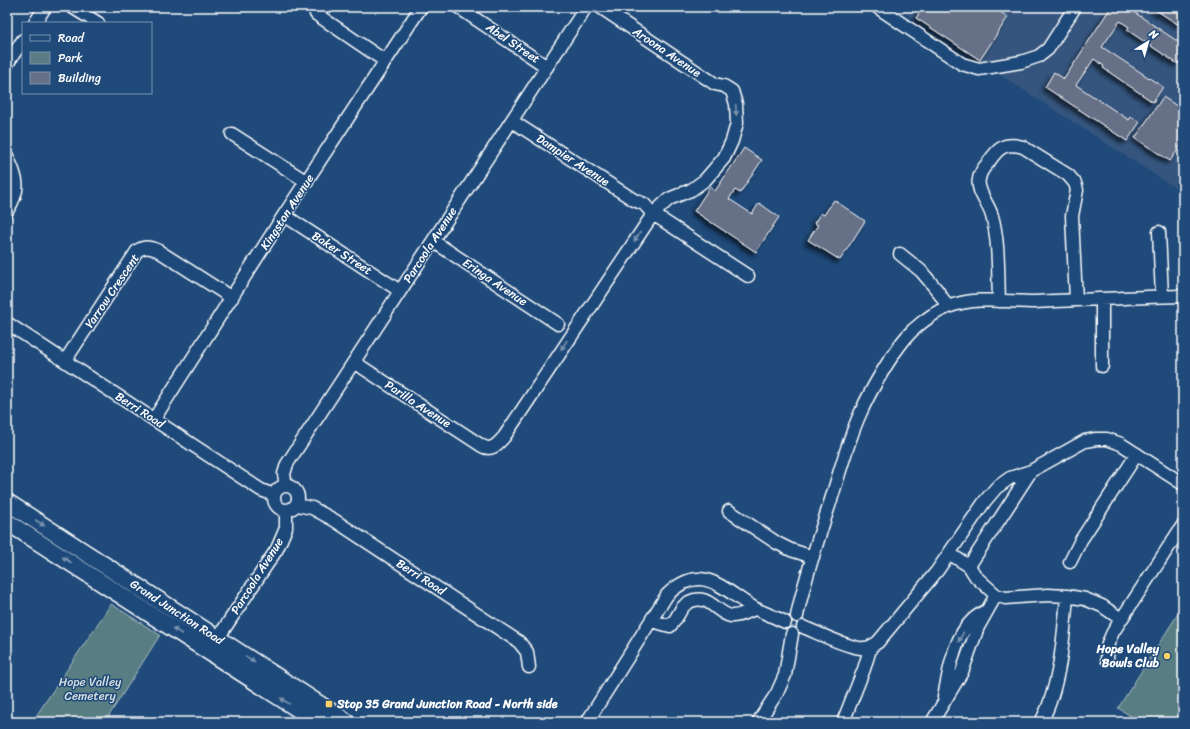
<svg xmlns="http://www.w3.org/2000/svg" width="1190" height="729" font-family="Sriracha,sans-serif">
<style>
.built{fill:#34557e}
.green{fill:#597d82;stroke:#acbec0}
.building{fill:#667087;stroke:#fff;filter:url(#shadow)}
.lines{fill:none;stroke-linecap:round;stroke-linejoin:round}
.minor-casing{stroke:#fff;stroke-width:15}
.major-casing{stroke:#fff;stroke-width:19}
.minor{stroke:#1f4a7a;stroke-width:12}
.major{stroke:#1f4a7a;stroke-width:16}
.oneway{fill:#7992af}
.poi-dot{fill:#ffd166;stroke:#1f4a7a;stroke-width:1.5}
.labels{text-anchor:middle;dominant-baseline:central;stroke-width:3;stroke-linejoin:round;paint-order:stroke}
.street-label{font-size:12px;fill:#fff;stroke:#1f4a7a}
.poi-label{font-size:12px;font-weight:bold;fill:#fff;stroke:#1f4a7a;text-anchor:end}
.park-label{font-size:12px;fill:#d6dee0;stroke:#1f4a7a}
</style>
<defs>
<filter id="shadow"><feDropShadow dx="-3.5" dy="3.5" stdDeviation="2" flood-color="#0009"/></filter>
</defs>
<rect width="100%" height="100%" fill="#1f4a7a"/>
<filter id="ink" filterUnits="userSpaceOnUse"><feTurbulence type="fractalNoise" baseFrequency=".025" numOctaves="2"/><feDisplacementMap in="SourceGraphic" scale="8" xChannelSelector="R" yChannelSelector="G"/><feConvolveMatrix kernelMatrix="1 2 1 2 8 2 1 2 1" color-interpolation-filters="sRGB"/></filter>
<g filter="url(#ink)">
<path class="built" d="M895,7H1183V193Z"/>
<path class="green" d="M111,604L160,635L105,722H32Z
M1183,606V722H1140L1118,708Z"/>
<path class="building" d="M923,7H993L1008,17L980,60L916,18Z
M1111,7H1129L1128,8L1180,43L1183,39V57L1178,64L1127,30L1129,27L1120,21L1102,47L1163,87L1153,102L1103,68L1104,66L1094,59L1076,85L1129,120L1131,117L1140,122L1127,141L1045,87L1054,72L1064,79Z
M1151,7H1183V19L1179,25Z
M1163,97L1183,110V142L1170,161L1135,138Z
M744,148L762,160L740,193L735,190L729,199L752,214L759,203L779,217L756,252L694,211L710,187L715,191Z
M834,200L865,221L840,260L808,240L818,225L814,223L821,213L824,215Z"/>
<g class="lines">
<g class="minor-casing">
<path id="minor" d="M72,7L98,23
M458,7L547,67
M600,7L715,84L724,86L732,91L736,104L737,123L732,141L724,158L705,180L691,190L669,199L653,214L748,276
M877,7L962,64L979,69L1021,62L1039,56L1048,49L1075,7
M316,14L385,61
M35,23L45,7
M7,64L23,40
M232,134L307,182
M7,156C17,179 22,188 7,211
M284,215L400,291
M1159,232L1162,296
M433,241L558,324
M900,254L921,271L937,290L948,307
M999,301C998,275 999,240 992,216C989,204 976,191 979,179C980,173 984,167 988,163C998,148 1004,142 1023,147L1068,175L1075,183L1077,190L1072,216L1076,300
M7,323L261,490L274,495
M65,361L137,251C144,246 149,247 157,250L232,298
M354,362L482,446C492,452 498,443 504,437L653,214L644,204L634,200L512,121
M1102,366V299
M154,419L284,215L421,7
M274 498a12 12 0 1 1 24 0a12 12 0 1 1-24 0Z
M286,486L284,474L287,464L586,7
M297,505L312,508L334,520L519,642L527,652L529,667
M729,511L777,543L791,550L813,557
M950,554L969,566L976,577L996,595L1005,598L1048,595L1067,596L1085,599L1102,606L1121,619
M1070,562L1081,540L1137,454
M969,566L1031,471
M797,616C804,581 816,546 827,512C838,480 846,445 860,414C870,391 895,347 913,330C923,321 935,312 948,307C975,296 1007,302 1035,302C1084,300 1134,297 1183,296
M652,621L670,626C678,619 680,606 689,602C708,592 717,614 731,616C739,617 748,611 755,609
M803,627C816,632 853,650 864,648C869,648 874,645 878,642L937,571L985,501L996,488L1010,478L1031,471L1085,441L1096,439H1107L1121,444L1183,484
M218,638L277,549L286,528V511
M1107,659L1108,643L1113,632L1183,525
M944,697C950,668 954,627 984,612
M587,722L667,595C702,561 722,589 754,608C764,613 775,617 785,622
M758,722L777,693L785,675L792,634
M843,722L864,669L871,646
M932,722L962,672L978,627L996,595
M1041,722C1060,688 1064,634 1067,596"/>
</g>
<g class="major-casing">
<path id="major" d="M7,502L347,722
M7,522L318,722"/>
</g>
<use href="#minor" class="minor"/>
<use href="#major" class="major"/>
</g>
<defs><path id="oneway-solid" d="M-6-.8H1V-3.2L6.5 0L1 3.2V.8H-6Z"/></defs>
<g class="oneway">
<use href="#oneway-solid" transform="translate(736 110) rotate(86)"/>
<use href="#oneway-solid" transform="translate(637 237) rotate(124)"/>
<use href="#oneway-solid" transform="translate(564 345) rotate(123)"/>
<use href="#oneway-solid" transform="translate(40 523) rotate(33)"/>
<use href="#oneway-solid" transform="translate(67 560) rotate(-147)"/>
<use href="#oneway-solid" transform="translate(177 631) rotate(-147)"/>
<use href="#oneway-solid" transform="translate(961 637) rotate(118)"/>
<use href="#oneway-solid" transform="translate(250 659) rotate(33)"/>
<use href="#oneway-solid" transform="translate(285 701) rotate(-147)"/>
</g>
</g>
<g class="poi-dot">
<circle cx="1167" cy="656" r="4"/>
<rect x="325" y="700" width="8" height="8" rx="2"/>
</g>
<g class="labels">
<g class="street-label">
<text transform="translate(513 43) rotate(34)">Abel Street</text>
<text transform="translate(667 52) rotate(34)">Aroona Avenue</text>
<text transform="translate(573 160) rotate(33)">Dampier Avenue</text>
<text transform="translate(287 212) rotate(-57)">Kingston Avenue</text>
<text transform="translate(430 245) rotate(-57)">Parcoola Avenue</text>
<text transform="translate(342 253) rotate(33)">Baker Street</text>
<text transform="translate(495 282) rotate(34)">Eringa Avenue</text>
<text transform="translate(112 291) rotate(-56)">Yarrow Crescent</text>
<text transform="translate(418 404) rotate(33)">Parilla Avenue</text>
<text transform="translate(140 410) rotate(33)">Berri Road</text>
<text transform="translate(257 576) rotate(-58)">Parcoola Avenue</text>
<text transform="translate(421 577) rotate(33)">Berri Road</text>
<text transform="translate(177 612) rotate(33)">Grand Junction Road</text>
</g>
<g class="poi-label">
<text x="1159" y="649">Hope Valley<tspan x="1159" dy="14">Bowls Club</tspan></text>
<text x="337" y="704" text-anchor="start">Stop 35 Grand Junction Road - North side</text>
</g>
<g class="park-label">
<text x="90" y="682">Hope Valley<tspan x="90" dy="14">Cemetery</tspan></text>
</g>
</g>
<rect width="1190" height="729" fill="none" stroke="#1f4a7a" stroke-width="24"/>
<rect x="12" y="12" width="1166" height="705" fill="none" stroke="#fff" stroke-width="1.5" filter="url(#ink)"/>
<rect x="22" y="22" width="130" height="72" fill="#1f4a7a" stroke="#7992af"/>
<rect x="30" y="35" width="20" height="6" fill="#1f4a7a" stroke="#7992af"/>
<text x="58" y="42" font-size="12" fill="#ffffff">Road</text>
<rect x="30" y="52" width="20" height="12" fill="#597d82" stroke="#7992af"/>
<text x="58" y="62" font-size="12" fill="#ffffff">Park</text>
<rect x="30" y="72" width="20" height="12" fill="#667087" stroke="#7992af"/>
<text x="58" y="82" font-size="12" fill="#ffffff">Building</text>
<g transform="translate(1148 42) rotate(37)" stroke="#1f4a7a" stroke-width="3" paint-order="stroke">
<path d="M0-3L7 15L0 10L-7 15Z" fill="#ffffff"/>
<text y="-6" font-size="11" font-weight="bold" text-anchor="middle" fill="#ffffff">N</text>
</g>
</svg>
